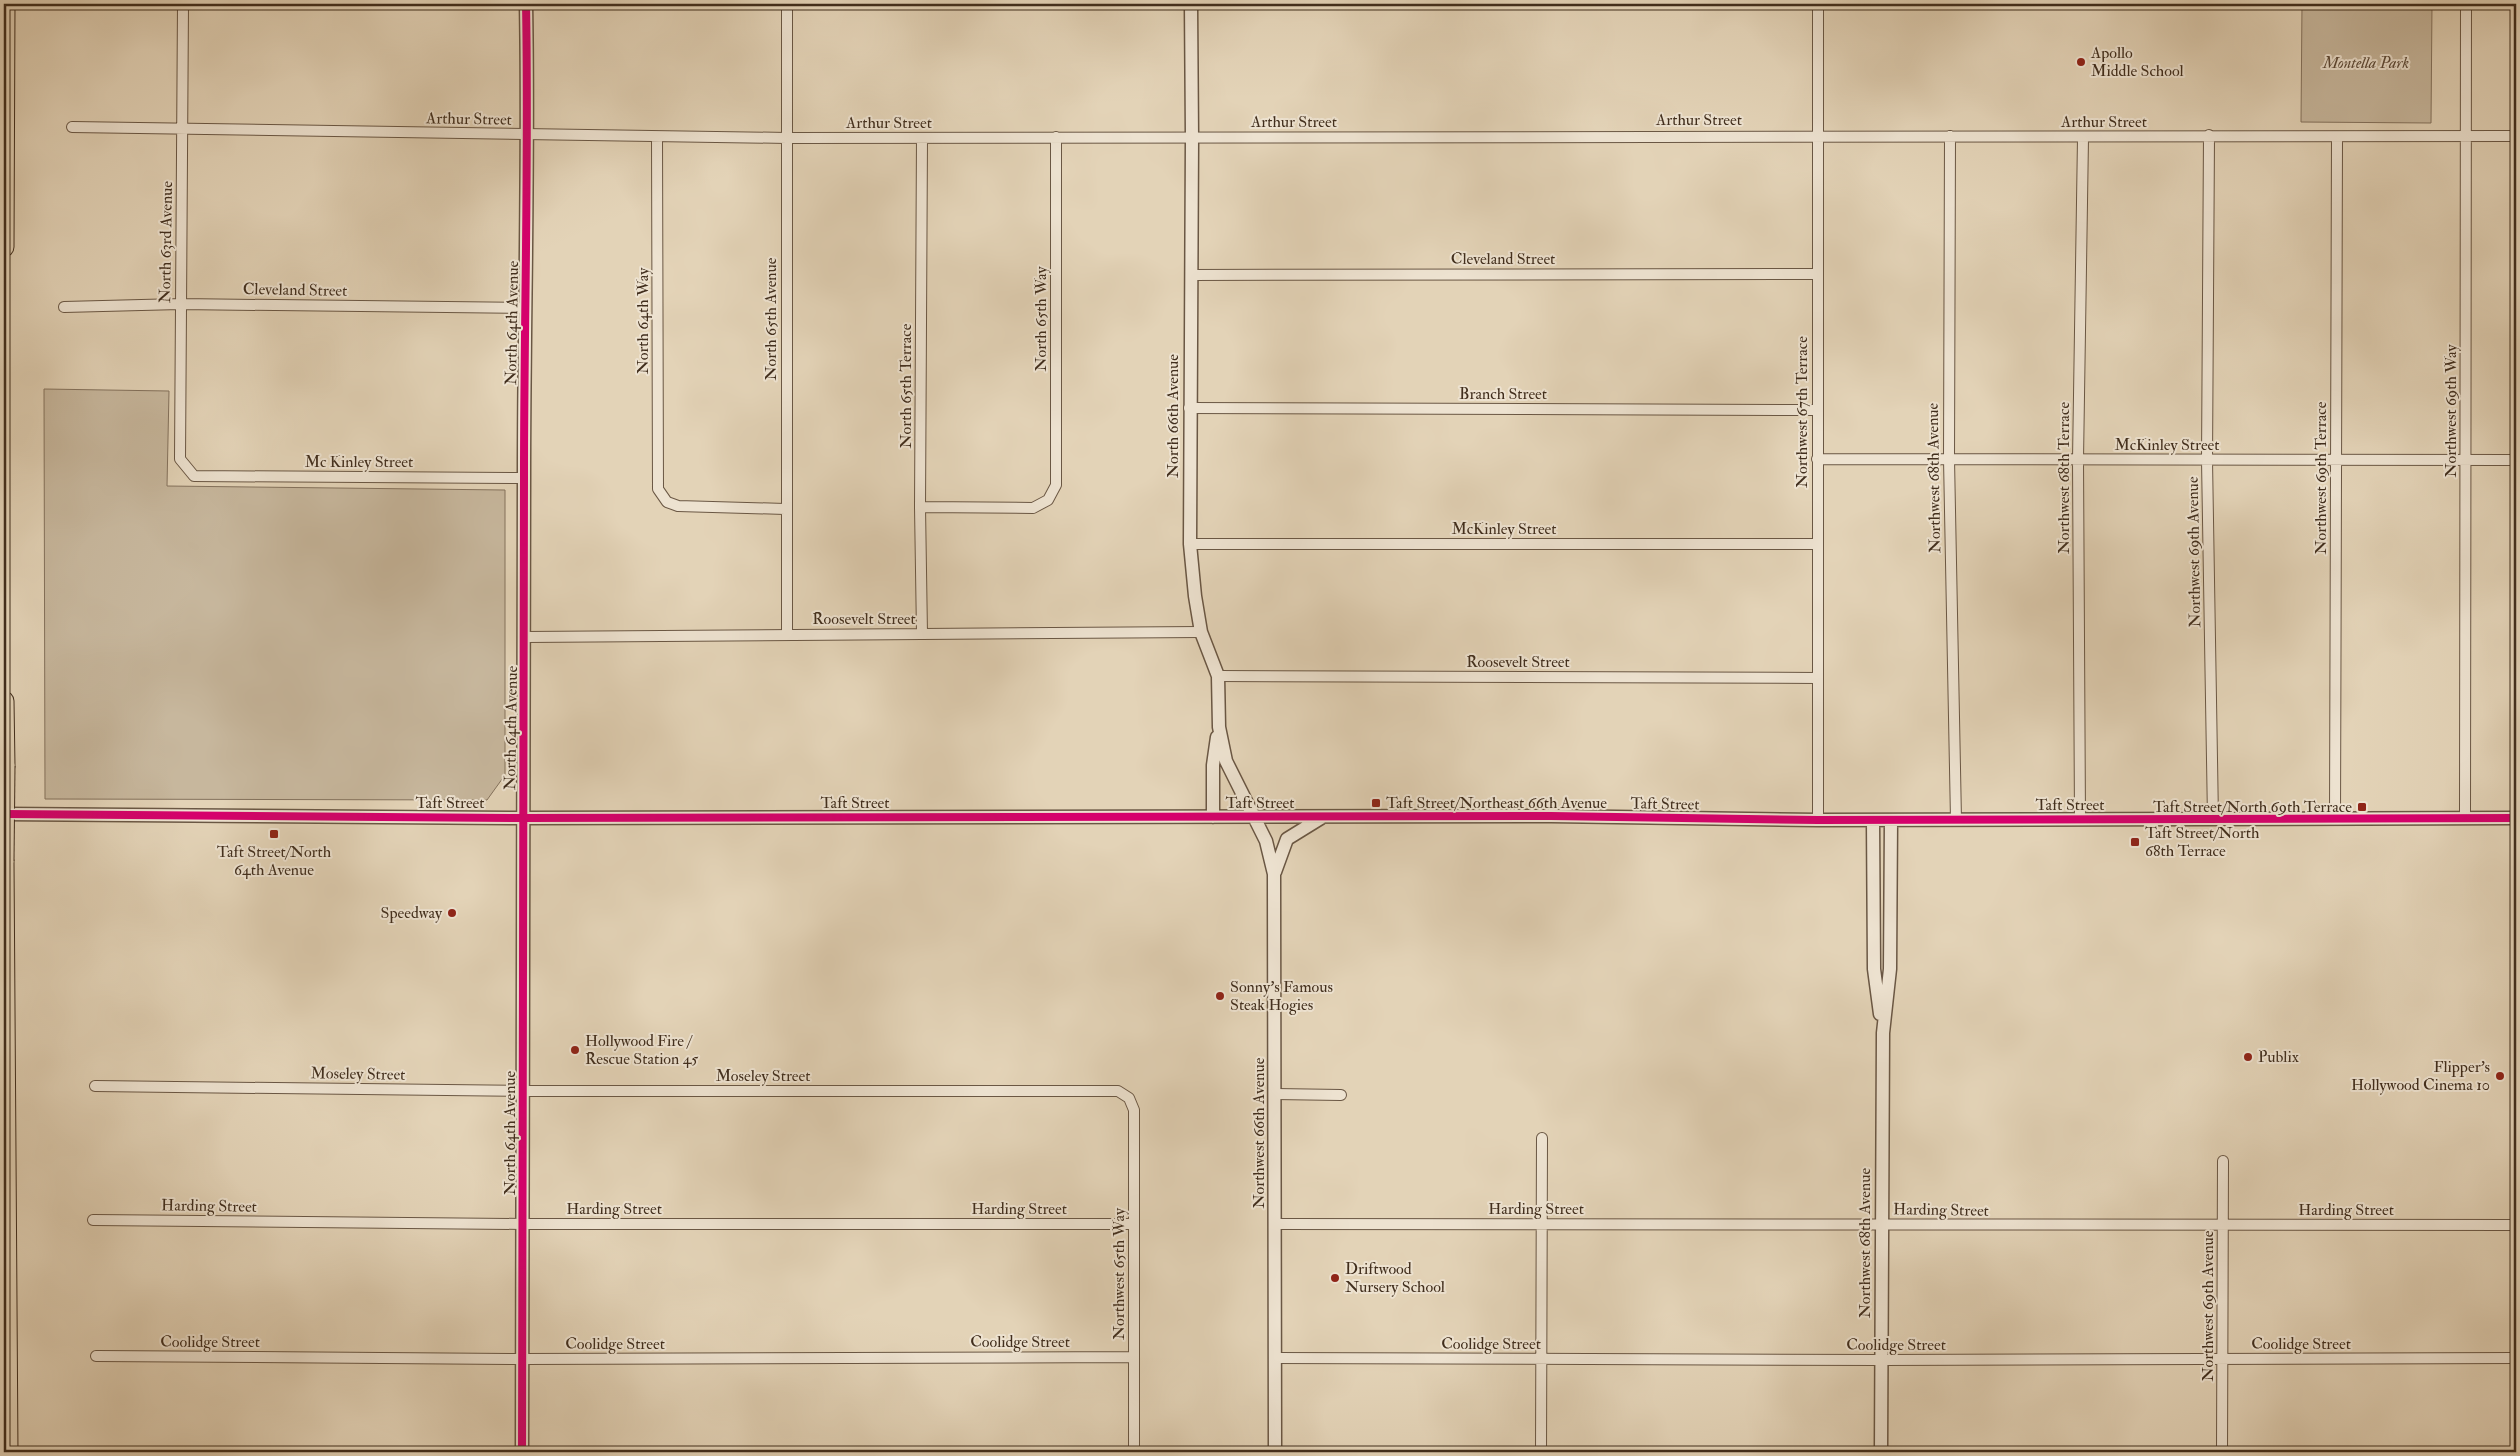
<svg xmlns="http://www.w3.org/2000/svg" width="2520" height="1456" font-family="'IM FELL Double Pica',serif">
<style>
.green{fill:#c7b79d;stroke:#84725d}
.lines{fill:none;stroke-linecap:round;stroke-linejoin:round}
.minor-casing{stroke:#6a5744;stroke-width:12}
.tertiary-casing{stroke:#6a5744;stroke-width:15}
.motorway-casing{stroke:#412e1d;stroke-width:21}
.minor{stroke:#ede2d0;stroke-width:10}
.tertiary{stroke:#ede2d0;stroke-width:12}
.motorway{stroke:#e3d3b7;stroke-width:19}
.motorway-bridge-casing{stroke:#412e1d;stroke-width:21;stroke-linecap:butt}
.motorway-bridge{stroke:#e3d3b7;stroke-width:19}
.cycleway-casing{stroke:#ede2d0;stroke-width:11}
.cycleway{stroke:#d6006c;stroke-width:8}
.poi-dot{fill:#8f2418;stroke:#ede2d0;stroke-width:2}
.labels{text-anchor:middle;dominant-baseline:central;stroke-width:4;stroke-linejoin:round;paint-order:stroke}
.poi-label{font-size:16px;fill:#412e1d;stroke:#ede2d0;text-anchor:start}
.park-label{font-size:16px;font-style:italic;fill:#5c4937;stroke:#ede2d0}
.street-label{font-size:16px;fill:#412e1d;stroke:#ede2d0}
</style>
<rect width="100%" height="100%" fill="#e3d3b7"/>
<filter id="stains"><feTurbulence type="fractalNoise" baseFrequency=".004" numOctaves="4"/><feColorMatrix values="0 0 0 0 .2 0 0 0 0 .09 0 0 0 0 .02 0 0 0 .5 -.17"/></filter>
<radialGradient id="worn" r=".72"><stop offset=".6" stop-color="#630" stop-opacity="0"/><stop offset="1" stop-color="#630" stop-opacity=".3"/></radialGradient>
<path class="green" d="M2302,4H2432L2431,123L2301,122Z
M44,389L169,391L167,486L505,490V775L487,800L45,799Z"/>
<g class="lines">
<g class="minor-casing">
<path id="minor" d="M183,4L180,459L194,476L524,478
M1814,4H1818V820
M72,127L787,138L2516,136
M2209,135L2207,460L2213,819
M1950,136L1949,459L1956,820
M657,137L658,489L667,502L678,506L785,509
M922,138L920,507L922,634
M1191,275L1816,274
M64,307L180,304L526,308
M1189,408L1817,410
M1817,459L2516,460
M920,507L1033,508L1048,500L1056,485V137
M1190,544H1817
M787,635V4
M526,637L1201,632
M1218,676L1818,678
M2465,817L2466,4
M2080,819L2078,460L2083,138
M2335,819L2337,137
M95,1086L524,1091H1118L1129,1098L1134,1110V1452
M1275,1094L1341,1095
M93,1220L523,1224H1134
M1275,1224L2516,1225
M96,1356L523,1359L1134,1357
M1275,1358L1881,1360L2516,1358
M1541,1452L1542,1138
M2222,1452L2223,1161"/>
</g>
<g class="tertiary-casing">
<path id="tertiary" d="M1191,4L1192,138L1190,544L1195,596L1201,632L1218,676L1219,727L1226,761L1266,841L1274,874L1275,1452
M4,814L524,818L1551,816L1818,820L2516,818
M1213,817V765L1217,737
M1873,820L1874,969L1880,1014
M1275,872L1287,839L1321,818
M522,1452C524,1127 524,802 524,477C524,319 529,162 526,4
M1881,1452L1883,1033L1890,969L1891,820"/>
</g>
<g class="motorway-casing">
<path id="motorway" d="M4,247L5,4
M4,701L5,766
M4,861L8,1452"/>
</g>
<use href="#minor" class="minor"/>
<use href="#tertiary" class="tertiary"/>
<use href="#motorway" class="motorway"/>
<g class="motorway-bridge-casing">
<path id="motorway-bridge" d="M4,861L5,766"/>
</g>
<use href="#motorway-bridge" class="motorway-bridge"/>
<g class="cycleway-casing">
<path id="cycleway" d="M4,814L524,818L1551,816L1818,820L2516,818
M522,1452C524,1127 524,802 524,477C524,319 529,162 526,4"/>
</g>
<use href="#cycleway" class="cycleway"/>
</g>
<g class="poi-dot">
<circle cx="2081" cy="62" r="5"/>
<rect x="1371" y="798" width="10" height="10" rx="2.5"/>
<rect x="2357" y="802" width="10" height="10" rx="2.5"/>
<rect x="269" y="829" width="10" height="10" rx="2.5"/>
<rect x="2130" y="837" width="10" height="10" rx="2.5"/>
<circle cx="452" cy="913" r="5"/>
<circle cx="1220" cy="996" r="5"/>
<circle cx="575" cy="1050" r="5"/>
<circle cx="2248" cy="1057" r="5"/>
<circle cx="2500" cy="1076" r="5"/>
<circle cx="1335" cy="1278" r="5"/>
</g>
<g class="labels">
<g class="poi-label">
<text x="2091" y="53">Apollo<tspan x="2091" dy="18">Middle School</tspan></text>
<text x="1386" y="803">Taft Street/Northeast 66th Avenue</text>
<text x="2352" y="807" text-anchor="end">Taft Street/North 69th Terrace</text>
<text x="2145" y="833">Taft Street/North<tspan x="2145" dy="18">68th Terrace</tspan></text>
<text x="274" y="852" text-anchor="middle">Taft Street/North<tspan x="274" dy="18">64th Avenue</tspan></text>
<text x="442" y="913" text-anchor="end">Speedway</text>
<text x="1230" y="987">Sonny's Famous<tspan x="1230" dy="18">Steak Hogies</tspan></text>
<text x="585" y="1041">Hollywood Fire /<tspan x="585" dy="18">Rescue Station 45</tspan></text>
<text x="2258" y="1057">Publix</text>
<text x="2490" y="1067" text-anchor="end">Flipper's<tspan x="2490" dy="18">Hollywood Cinema 10</tspan></text>
<text x="1345" y="1269">Driftwood<tspan x="1345" dy="18">Nursery School</tspan></text>
</g>
<g class="park-label">
<text x="2366" y="63">Montella Park</text>
</g>
<g class="street-label">
<text transform="translate(469 119) rotate(1)">Arthur Street</text>
<text x="1699" y="120">Arthur Street</text>
<text x="1294" y="122">Arthur Street</text>
<text x="2104" y="122">Arthur Street</text>
<text x="889" y="123">Arthur Street</text>
<text transform="translate(166 242) rotate(-89)">North 63rd Avenue</text>
<text x="1503" y="259">Cleveland Street</text>
<text transform="translate(295 290) rotate(1)">Cleveland Street</text>
<text transform="translate(771 319) rotate(-90)">North 65th Avenue</text>
<text transform="translate(1041 319) rotate(-90)">North 65th Way</text>
<text transform="translate(643 321) rotate(-90)">North 64th Way</text>
<text transform="translate(512 323) rotate(-89)">North 64th Avenue</text>
<text transform="translate(906 386) rotate(-90)">North 65th Terrace</text>
<text x="1503" y="394">Branch Street</text>
<text transform="translate(2451 411) rotate(-90)">Northwest 69th Way</text>
<text transform="translate(1802 412) rotate(-90)">Northwest 67th Terrace</text>
<text transform="translate(1173 416) rotate(-90)">North 66th Avenue</text>
<text x="2167" y="445">McKinley Street</text>
<text x="359" y="462">Mc Kinley Street</text>
<text transform="translate(1934 478) rotate(-91)">Northwest 68th Avenue</text>
<text transform="translate(2064 478) rotate(-90)">Northwest 68th Terrace</text>
<text transform="translate(2321 478) rotate(-90)">Northwest 69th Terrace</text>
<text x="1504" y="529">McKinley Street</text>
<text transform="translate(2194 552) rotate(-91)">Northwest 69th Avenue</text>
<text x="864" y="619">Roosevelt Street</text>
<text x="1518" y="662">Roosevelt Street</text>
<text transform="translate(511 728) rotate(-89)">North 64th Avenue</text>
<text x="450" y="803">Taft Street</text>
<text x="855" y="803">Taft Street</text>
<text x="1260" y="803">Taft Street</text>
<text transform="translate(1665 804) rotate(1)">Taft Street</text>
<text x="2070" y="805">Taft Street</text>
<text transform="translate(358 1074) rotate(1)">Moseley Street</text>
<text x="763" y="1076">Moseley Street</text>
<text transform="translate(510 1133) rotate(-90)">North 64th Avenue</text>
<text transform="translate(1259 1133) rotate(-90)">Northwest 66th Avenue</text>
<text transform="translate(209 1206) rotate(1)">Harding Street</text>
<text x="614" y="1209">Harding Street</text>
<text x="1019" y="1209">Harding Street</text>
<text x="1536" y="1209">Harding Street</text>
<text transform="translate(1941 1210) rotate(1)">Harding Street</text>
<text x="2346" y="1210">Harding Street</text>
<text transform="translate(1865 1243) rotate(-90)">Northwest 68th Avenue</text>
<text transform="translate(1119 1274) rotate(-90)">Northwest 65th Way</text>
<text transform="translate(2208 1306) rotate(-90)">Northwest 69th Avenue</text>
<text x="210" y="1342">Coolidge Street</text>
<text x="1020" y="1342">Coolidge Street</text>
<text x="615" y="1344">Coolidge Street</text>
<text x="1491" y="1344">Coolidge Street</text>
<text x="2301" y="1344">Coolidge Street</text>
<text x="1896" y="1345">Coolidge Street</text>
</g>
</g>
<rect width="2520" height="1456" fill="none" stroke="#e3d3b7" stroke-width="20"/>
<rect x="5" y="5" width="2510" height="1446" fill="none" stroke="#412e1d" stroke-width="2.5"/>
<rect x="10" y="10" width="2500" height="1436" fill="none" stroke="#412e1d"/>
<rect width="100%" height="100%" filter="url(#stains)"/>
<rect width="100%" height="100%" fill="url(#worn)"/>
</svg>
